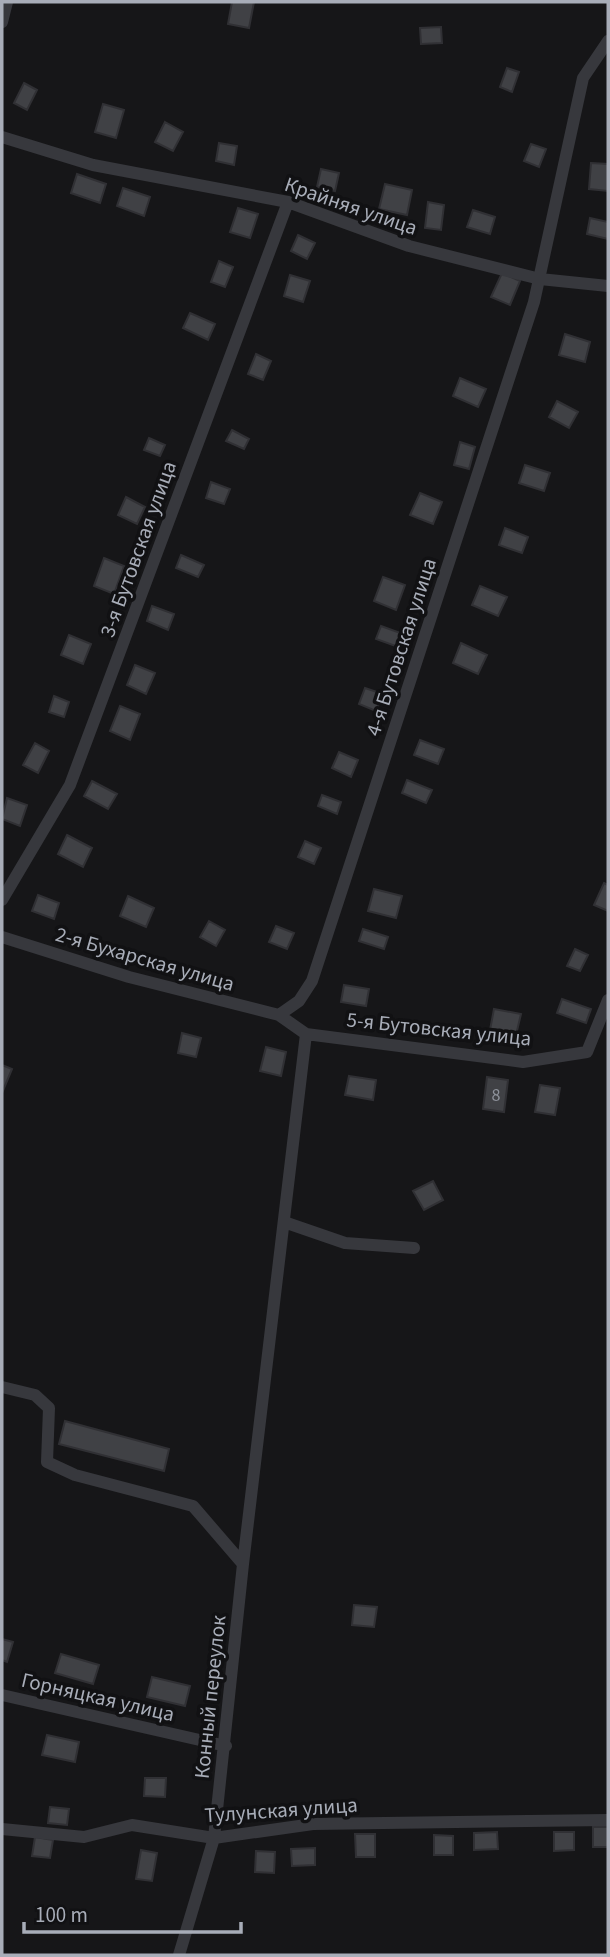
<svg xmlns="http://www.w3.org/2000/svg" width="610" height="1957" font-family="'Source Sans 3',sans-serif">
<style>
.building{fill:#404145;stroke:#303034;stroke-width:2}
.lines{fill:none;stroke-linecap:round;stroke-linejoin:round}
.street{stroke:#37383d;stroke-width:12}
.labels{text-anchor:middle;dominant-baseline:central;stroke-width:7;stroke-linejoin:round;paint-order:stroke}
.number-label{font-size:18px;fill:#8e929b}
.street-label{font-size:21px;fill:#a8adb8;stroke:#111113}
</style>
<rect width="100%" height="100%" fill="#161618"/>
<path class="building" d="M232,2H254L249,28L228,24Z
M441,27L442,43L421,44L420,28Z
M507,68L519,72L512,92L500,87Z
M24,83L37,90L27,110L14,103Z
M103,104L124,110L116,138L95,132Z
M165,122L183,132L173,151L155,142Z
M219,143L237,146L234,165L216,161Z
M531,144L546,149L539,167L524,161Z
M591,163L608,164V191L589,189Z
M321,169L339,173L335,191L317,187Z
M77,174L106,184L100,203L71,193Z
M385,184L412,190L407,215L379,209Z
M123,188L150,197L144,216L117,206Z
M428,202L444,205L441,230L425,228Z
M238,208L258,214L250,238L230,232Z
M473,210L495,217L490,234L467,227Z
M590,218L608,222V239L587,234Z
M298,235L315,243L307,259L291,251Z
M219,261L233,267L225,287L211,282Z
M502,273L520,281L510,305L491,297Z
M290,275L310,281L303,302L284,296Z
M190,313L215,324L208,340L183,328Z
M565,334L590,342L585,362L559,355Z
M256,354L271,361L263,380L248,374Z
M460,378L486,389L478,407L453,396Z
M557,401L578,412L569,428L549,417Z
M232,430L249,439L244,449L226,441Z
M149,438L165,445L160,456L144,450Z
M460,442L475,447L469,469L454,465Z
M525,465L550,473L544,491L519,483Z
M211,482L230,489L224,504L206,498Z
M420,493L442,502L433,524L410,515Z
M126,497L145,507L137,524L118,515Z
M505,528L528,537L522,553L499,545Z
M181,555L204,565L198,577L176,568Z
M104,558L124,566L114,594L94,586Z
M383,577L405,585L396,610L374,601Z
M480,586L507,597L498,616L472,605Z
M152,606L174,614L168,630L147,621Z
M381,626L406,635L401,648L376,639Z
M69,635L91,644L83,664L61,655Z
M461,643L487,655L478,674L453,663Z
M135,665L155,673L146,694L127,685Z
M365,688L383,694L376,711L359,704Z
M54,696L69,702L64,717L49,712Z
M120,706L140,714L130,740L110,731Z
M420,740L444,749L438,764L414,755Z
M35,743L49,751L38,773L23,765Z
M339,752L358,760L351,777L332,768Z
M407,780L432,790L426,803L402,793Z
M92,781L117,794L108,809L84,796Z
M322,795L341,802L337,814L318,806Z
M7,798L27,805L20,826L2,819Z
M67,835L92,848L83,867L58,854Z
M305,841L321,848L314,864L298,857Z
M604,883L608,885V911L594,905Z
M374,889L402,896L396,918L368,911Z
M38,895L59,903L54,919L32,911Z
M128,896L154,908L146,927L120,916Z
M209,921L225,930L216,946L200,937Z
M276,926L294,933L287,949L269,942Z
M363,929L388,937L384,949L359,941Z
M575,949L588,955L580,971L567,966Z
M344,985L369,989L366,1006L341,1002Z
M562,999L591,1009L586,1023L557,1013Z
M494,1009L521,1014L516,1035L490,1030Z
M182,1033L201,1038L196,1057L178,1053Z
M266,1047L286,1052L281,1076L260,1071Z
M2,1065L12,1069L2,1093Z
M349,1076L376,1080L373,1100L345,1095Z
M487,1077L508,1080L504,1112L483,1109Z
M540,1085L560,1088L555,1115L535,1112Z
M433,1181L443,1200L424,1210L413,1191Z
M65,1421L169,1449L164,1471L59,1444Z
M354,1605L377,1607L374,1627L352,1625Z
M2,1639L13,1642L7,1662L2,1660Z
M61,1654L99,1665L93,1684L55,1673Z
M152,1677L190,1686L185,1706L147,1697Z
M47,1735L79,1742L75,1762L42,1755Z
M145,1778H166L165,1797L144,1796Z
M50,1807L69,1809L67,1825L48,1823Z
M593,1827H608V1847H593Z
M497,1832L498,1849L474,1850V1833Z
M554,1832H574V1850L554,1851Z
M355,1834H375V1857H356Z
M434,1835L453,1836V1855H434Z
M35,1837L53,1840L50,1858L32,1856Z
M315,1848V1865L292,1866L291,1849Z
M141,1850L157,1853L152,1881L136,1879Z
M256,1851L275,1852L274,1873L255,1872Z"/>
<g class="lines">
<path class="street" d="M2,22L7,2
M2,137L93,165L288,202L409,246L540,279L608,286
M2,900L70,785L288,202
M2,937L129,977L279,1015L306,1034L523,1062L587,1052L608,1000
M279,1015L299,1001L312,981L534,302L583,78L608,41
M284,1222L345,1243L414,1248
M2,1387L35,1395L49,1408L47,1462L75,1475L193,1506L243,1564
M2,1695L226,1746
M2,1829L84,1837L132,1825L214,1838L313,1824L608,1820
M179,1955L214,1838L243,1564L306,1034"/>
</g>
<g class="labels">
<g class="number-label">
<text x="496" y="1095">8</text>
</g>
<g class="street-label">
<text transform="translate(351 206) rotate(19)">Крайняя улица</text>
<text transform="translate(138 549) rotate(-70)">3-я Бутовская улица</text>
<text transform="translate(401 647) rotate(-72)">4-я Бутовская улица</text>
<text transform="translate(145 959) rotate(16)">2-я Бухарская улица</text>
<text transform="translate(439 1029) rotate(6)">5-я Бутовская улица</text>
<text transform="translate(98 1697) rotate(13)">Горняцкая улица</text>
<text transform="translate(210 1697) rotate(-84)">Конный переулок</text>
<text transform="translate(281 1810) rotate(-4)">Тулунская улица</text>
</g>
</g>
<rect width="610" height="1957" fill="none" stroke="#a8adb8" stroke-width="7"/>
<path d="M24 1922v10h217v-10" fill="none" stroke="#a8adb8" stroke-width="3.5"/>
<text x="35" y="1922" font-size="21" fill="#a8adb8" stroke="#111113" stroke-width="5" paint-order="stroke">100 m</text>
</svg>
